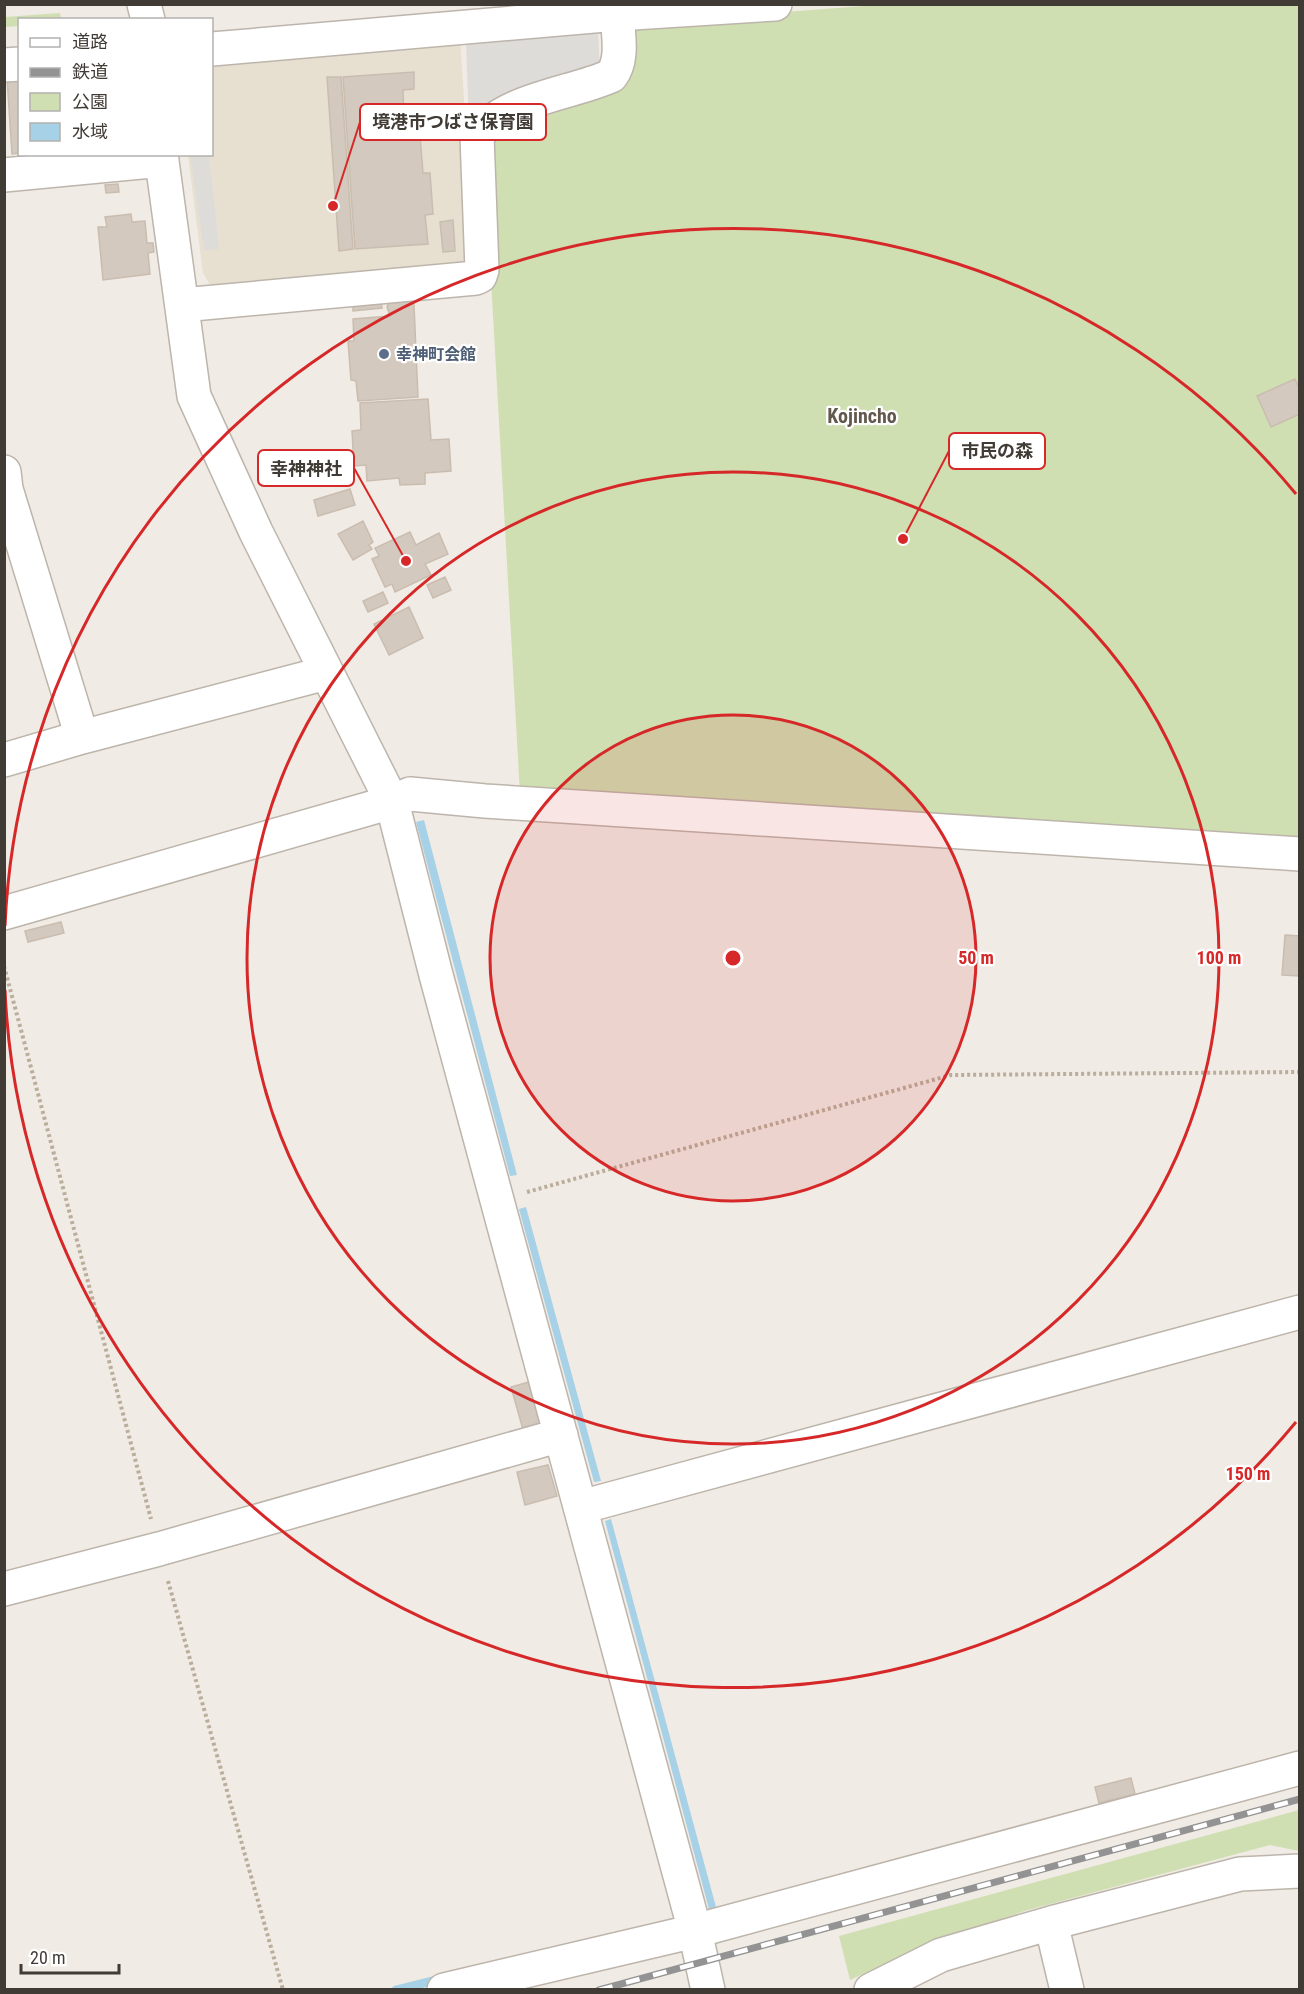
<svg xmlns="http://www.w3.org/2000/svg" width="1304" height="1994" font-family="'Roboto Condensed','Noto Sans JP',sans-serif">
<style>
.education{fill:#e7dfd0}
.green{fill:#cfdfb2}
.parking{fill:#dedcd9}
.water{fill:#a7d1e6}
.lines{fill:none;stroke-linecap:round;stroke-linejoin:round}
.stream{stroke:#a7d1e6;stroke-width:9}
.building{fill:#d3c9be;stroke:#cabdb0;stroke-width:1.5}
.minor-casing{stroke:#bdb5ab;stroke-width:36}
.path{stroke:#baad9b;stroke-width:4;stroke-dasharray:3 3;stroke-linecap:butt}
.minor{stroke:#fff;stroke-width:33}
.rail-casing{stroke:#939393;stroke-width:7}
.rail{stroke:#fff;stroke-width:4.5;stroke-dasharray:14;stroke-linecap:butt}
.ring{fill:none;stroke:#d62828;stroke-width:3}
.service-dot{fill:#5c6f8a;stroke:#fff;stroke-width:2}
.labels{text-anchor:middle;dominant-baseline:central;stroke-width:4.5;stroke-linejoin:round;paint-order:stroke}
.service-label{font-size:16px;font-weight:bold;fill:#4e5e75;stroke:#fff;text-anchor:start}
.quarter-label{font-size:20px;font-weight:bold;fill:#63584e;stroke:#fff}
.centre{fill:#d62828;stroke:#fff;stroke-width:3}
.ring-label{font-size:18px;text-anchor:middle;font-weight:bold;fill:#d62828;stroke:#fff;stroke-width:4.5;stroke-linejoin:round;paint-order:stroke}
.leader{fill:none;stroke:#d62828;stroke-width:2}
.callout-dot{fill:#d62828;stroke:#fff;stroke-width:2}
.callout{fill:#fff;stroke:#d62828;stroke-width:2}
.callout-label{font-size:18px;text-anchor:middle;font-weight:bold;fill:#413b35}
</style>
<rect width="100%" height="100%" fill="#f0ebe4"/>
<path class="education" d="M460,38L474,258L473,266L214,291L203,273L188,155L212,154V62Z"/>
<path class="green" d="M889,4L1299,5V842L520,794L485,173L495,132L616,85L627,24Z
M60,13L61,19L20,20L19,26L5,27V17Z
M1299,1810V1851L1270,1845L1028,1910L933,1941L850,1980L839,1936Z"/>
<path class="parking" d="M598,31L600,69L469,127L466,43Z
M190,155H209L219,249L204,250Z"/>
<path class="water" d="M424,820L517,1175L510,1176L416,822Z
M526,1207L601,1481L594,1482L519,1209Z
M611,1519L716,1907L709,1909L605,1521Z"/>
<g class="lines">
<path class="stream" d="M396,1990L440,1979"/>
</g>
<path class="building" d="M414,72V89L403,90L404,115H390L391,126L419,124L423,173H430L433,214L425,215L428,244L355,249L343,77Z
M327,77H341L353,249L339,251Z
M7,78H20V153L12,154Z
M118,184L119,192L106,193L105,185Z
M131,214L132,222L145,221L147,243H153L154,252L148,253L150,274L103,280L98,227H107L105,217Z
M453,220L455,251L443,252L440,222Z
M380,294L382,308L353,311V297Z
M409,298L414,305L418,397L358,401L356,381L351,380L348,341H354L353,319L390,316L387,307L389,302Z
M1295,379L1300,390V414L1271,427L1257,396Z
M428,399L431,440L449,439L451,471L425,473V484L400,485L399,478L367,481L366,465L354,466L352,431L361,430L360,403Z
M350,489L355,505L318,516L314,500Z
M363,521L373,542L369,545L372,549L353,560L338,534Z
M410,532L416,545L439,533L448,554L425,564L431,575L395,592L392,584L385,587L372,559L379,556L375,548Z
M445,577L451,590L433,598L427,585Z
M383,592L388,603L368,612L363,601Z
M409,607L423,638L389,655L374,624Z
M61,922L64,933L28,942L25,931Z
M1285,935L1300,936L1299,976L1282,975Z
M529,1382L540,1421L536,1429L524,1433L511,1387Z
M548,1465L557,1496L525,1505L517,1472Z
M1131,1778L1135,1794L1099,1803L1095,1787Z"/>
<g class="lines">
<g class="minor-casing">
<path id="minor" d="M144,4L148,20
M212,49L617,14L775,4
M4,65L20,64
M161,154L194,396L256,532L392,802L436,975L695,1931L708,1990
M4,175L162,160
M182,305L476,278L480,276L482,270L477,136C505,99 570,94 611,76C624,60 618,34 617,14
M4,472L6,489L82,737
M4,760L82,737L326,673
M4,913L392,802L410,794L485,801L1300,854
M581,1507L1300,1312
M4,1589L159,1549L561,1435
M1051,1923L1067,1990
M444,1990L695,1931L1300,1768
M871,1990L941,1955L1051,1923L1240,1874L1300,1871"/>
</g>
<path class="path" d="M4,966L151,1519
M527,1192L951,1075L1300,1072
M168,1581L283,1990"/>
<use href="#minor" class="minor"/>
<g class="rail-casing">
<path id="rail" d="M599,1990L1300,1799"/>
</g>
<use href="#rail" class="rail"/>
</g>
<circle cx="733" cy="958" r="243" fill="#d62828" fill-opacity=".12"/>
<g class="ring">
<circle cx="733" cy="958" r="243"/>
<circle cx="733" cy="958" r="486"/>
<path d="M1296 1422A729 729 0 0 1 5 990M5 926A729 729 0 0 1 1296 494"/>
</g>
<circle class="service-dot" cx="384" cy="354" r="6"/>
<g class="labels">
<g class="service-label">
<text x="396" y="354">幸神町会館</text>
</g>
<g class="quarter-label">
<text x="862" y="416">Kojincho</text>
</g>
</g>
<circle cx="733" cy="958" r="9" class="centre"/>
<g class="ring-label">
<text x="976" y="964">50 m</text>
<text x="1219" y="964">100 m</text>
<text x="1248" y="1480">150 m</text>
</g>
<path class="leader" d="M333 206L360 122M903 539L949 451M406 561L354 468"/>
<g class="callout-dot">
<circle cx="333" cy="206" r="6"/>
<circle cx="903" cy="539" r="6"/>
<circle cx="406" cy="561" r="6"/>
</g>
<g class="callout">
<rect x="360" y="104" width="186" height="36" rx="6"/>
<rect x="949" y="433" width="96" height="36" rx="6"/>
<rect x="258" y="450" width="96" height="36" rx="6"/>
</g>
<g class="callout-label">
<text x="453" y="128">境港市つばさ保育園</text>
<text x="997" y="457">市民の森</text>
<text x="306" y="475">幸神神社</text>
</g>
<rect width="1304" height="1994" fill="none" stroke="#413b35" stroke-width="12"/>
<rect x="18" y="18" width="195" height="138" fill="#ffffff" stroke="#b3b1ae" stroke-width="1.5"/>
<rect x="30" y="38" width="30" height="9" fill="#ffffff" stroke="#b3b1ae" stroke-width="1.5"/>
<text x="72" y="48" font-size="18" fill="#413b35">道路</text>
<rect x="30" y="68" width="30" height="9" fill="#939393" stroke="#b3b1ae" stroke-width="1.5"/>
<text x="72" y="78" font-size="18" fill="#413b35">鉄道</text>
<rect x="30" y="93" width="30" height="18" fill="#cfdfb2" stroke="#b3b1ae" stroke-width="1.5"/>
<text x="72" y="108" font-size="18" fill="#413b35">公園</text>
<rect x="30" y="123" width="30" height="18" fill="#a7d1e6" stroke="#b3b1ae" stroke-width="1.5"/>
<text x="72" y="138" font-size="18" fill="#413b35">水域</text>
<path d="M21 1964v9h98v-9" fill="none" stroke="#413b35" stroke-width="3"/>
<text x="30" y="1964" font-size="18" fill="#413b35" stroke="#ffffff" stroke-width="4.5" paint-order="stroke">20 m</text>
</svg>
